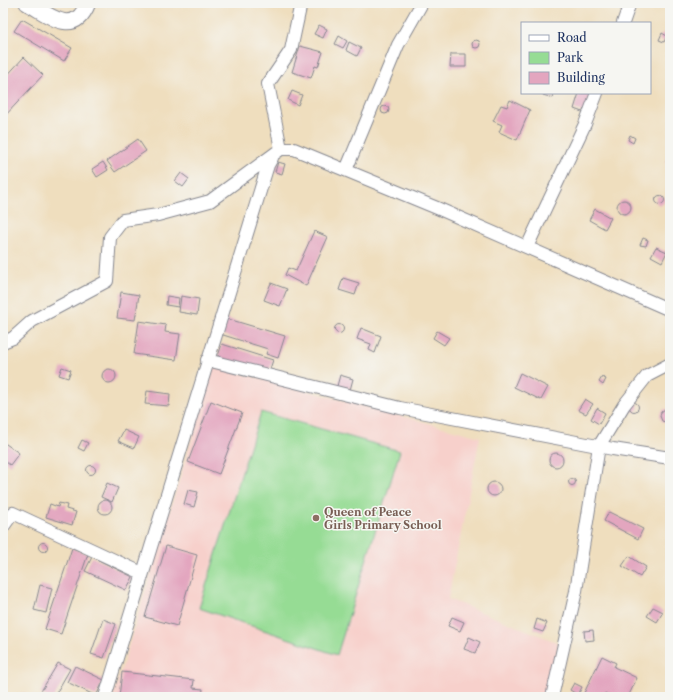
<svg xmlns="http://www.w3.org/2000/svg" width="673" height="700" font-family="'Libre Caslon Text',serif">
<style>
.built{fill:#f7d0cb}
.green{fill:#96dc94;stroke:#588679}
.building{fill:#e3a6bf}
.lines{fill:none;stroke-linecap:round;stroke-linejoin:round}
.minor-casing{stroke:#85868e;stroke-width:14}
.tertiary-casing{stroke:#85868e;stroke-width:17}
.minor{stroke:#fff;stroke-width:12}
.tertiary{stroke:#fff;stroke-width:15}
.education-dot{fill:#8d6e63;stroke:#f6f6f2;stroke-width:1.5}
.labels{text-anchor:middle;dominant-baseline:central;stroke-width:3;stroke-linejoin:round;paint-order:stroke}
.education-label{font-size:11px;font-weight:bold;fill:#785e54;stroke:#f6f6f2;text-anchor:start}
</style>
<rect width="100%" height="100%" fill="#f6f6f2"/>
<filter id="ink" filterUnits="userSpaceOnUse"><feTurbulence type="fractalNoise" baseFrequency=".025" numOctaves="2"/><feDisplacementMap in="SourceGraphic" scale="8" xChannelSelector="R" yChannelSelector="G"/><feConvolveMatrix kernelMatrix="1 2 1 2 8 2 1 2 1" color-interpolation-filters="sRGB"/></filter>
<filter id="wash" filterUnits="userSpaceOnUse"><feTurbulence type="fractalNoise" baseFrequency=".012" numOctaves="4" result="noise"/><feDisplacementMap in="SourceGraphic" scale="16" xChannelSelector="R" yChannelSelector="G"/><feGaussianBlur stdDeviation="0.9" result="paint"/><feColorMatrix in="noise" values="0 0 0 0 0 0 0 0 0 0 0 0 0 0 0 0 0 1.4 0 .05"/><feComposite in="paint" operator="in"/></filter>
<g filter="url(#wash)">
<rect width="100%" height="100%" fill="#efdebe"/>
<path class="built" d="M214,366L480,437L448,599L559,643L547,697H113Z"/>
<path class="green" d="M261,412L400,451L337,655L199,608Z"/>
<g id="blocks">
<path class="building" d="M22,19L72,48L64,61L14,31Z
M319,25L327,29L323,38L314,34Z
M662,33L667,36L664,42L659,40Z
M339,36L347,41L343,48L335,44Z
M472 44a4 4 0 1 1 8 0a4 4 0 1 1-8 0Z
M349,42L361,48L357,56L346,50Z
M300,46L323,52L318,67L315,66L311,78L292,72Z
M451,54H466V67H450Z
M24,57L43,75L3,118V80Z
M292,91L302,95L298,105L288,100Z
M543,93H554L553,98L543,95Z
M579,93H591L585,113L574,109Z
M510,100L530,110L517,140L499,132L502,125L493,121L501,105L507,107Z
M381 110a4 4 0 1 1 8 0a4 4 0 1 1-8 0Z
M630,135L635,138L633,143L628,140Z
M138,139L146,151L115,172L107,161Z
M670,157V167L666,161Z
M103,162L108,170L97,177L92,169Z
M278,162L285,164L282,174L275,172Z
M181,173L189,179L183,187L175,181Z
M655.5 200a4.5 4.5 0 1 1 9 0a4.5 4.5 0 1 1-9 0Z
M617 207a7 7 0 1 1 14 0a7 7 0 1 1-14 0Z
M595,209L611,218L605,229L589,220Z
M314,231L328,237L306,286L285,275L288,268L296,271Z
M643,238L648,240L646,246L640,245Z
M656,247L667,252L662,262L651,256Z
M343,278L359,283L355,295L339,290Z
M271,283L287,289L280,306L264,300Z
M121,292L139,295L135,320L117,318Z
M167,296L179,298L178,307L166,305Z
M181,296L199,299L197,315L179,312Z
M225,318L285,336L278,358L266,354L268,349L220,334Z
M139,321L166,325L165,332L180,334L176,360L134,354Z
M334.5 329a4.5 4.5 0 1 1 9 0a4.5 4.5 0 1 1-9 0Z
M361,328L381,336L375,353L369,350L371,344L357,339Z
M437,331L449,338L444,345L433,338Z
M222,344L273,360L270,369L273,370L217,359Z
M62,367L71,370L68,378L59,375Z
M102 376a7 7 0 1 1 14 0a7 7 0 1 1-14 0Z
M520,373L548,387L541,400L514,387Z
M340,375L353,379L350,390L337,386Z
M602,377L606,379L603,385L599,382Z
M147,391L170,394L169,406L145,404Z
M585,399L593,404L586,414L578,410Z
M211,401L242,413L219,474L188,462Z
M629.5 407a4.5 4.5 0 1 1 9 0a4.5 4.5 0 1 1-9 0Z
M597,408L605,413L599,424L591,419Z
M665,409L670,410V422L668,423L662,421L660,416L661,412Z
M124,430L139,437L134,448L118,441Z
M82,440L88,443L84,451L78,448Z
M3,442L19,453L10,465L3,460Z
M549 460a7 7 0 1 1 14 0a7 7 0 1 1-14 0Z
M86.5 470a4.5 4.5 0 1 1 9 0a4.5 4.5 0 1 1-9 0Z
M568.5 482a3.5 3.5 0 1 1 7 0a3.5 3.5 0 1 1-7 0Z
M487 489a7 7 0 1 1 14 0a7 7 0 1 1-14 0Z
M107,483L118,488L112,502L101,497Z
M188,490L198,492L194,507L184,504Z
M98 507a7 7 0 1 1 14 0a7 7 0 1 1-14 0Z
M59,503L67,505L66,509L76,512L72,525L46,517L50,504L58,507Z
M609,512L643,529L638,539L604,521Z
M38.5 547a4.5 4.5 0 1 1 9 0a4.5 4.5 0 1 1-9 0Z
M166,546L197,555L177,626L145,617Z
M72,548L88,554L61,634L45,629Z
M629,556L646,567L640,577L622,566Z
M92,557L133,577L126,590L85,571Z
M40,585L52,588L46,613L34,610Z
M653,607L663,612L657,622L647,616Z
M452,617L464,622L460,631L448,626Z
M103,619L116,624L104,658L91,654Z
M537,619L547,623L543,632L534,629Z
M593,630L594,640L585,641L584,631Z
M469,637L480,642L475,653L464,649Z
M602,656L616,663L614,667L637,678L628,697H612L605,693L603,697H593L584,693Z
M58,663L70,669L54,697H47L40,693Z
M75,666L104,680L96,696L67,682Z
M122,672L194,680L193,688L203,689L202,697H119Z
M574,683L582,687L578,695L570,690Z
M21,693H26L28,697H18Z"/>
</g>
</g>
<g filter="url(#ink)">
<use href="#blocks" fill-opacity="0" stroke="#85868e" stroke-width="1"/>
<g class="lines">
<g class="minor-casing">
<path id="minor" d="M623,23L630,3
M281,149L268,84L291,50L301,3
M346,170L398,45L422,3
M527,247L585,124L597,93
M3,342L13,338L32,321L107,281L110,237L123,220L158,215L210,201L281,149H294L437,208L670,310
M207,360L400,408L613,449L670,458
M3,527L13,513L142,573
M105,697L268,165L272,158
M552,697L576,591L599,446L624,405L647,376L670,364"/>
</g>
<g class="tertiary-casing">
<path id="tertiary" d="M27,3C51,16 74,38 88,3"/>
</g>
<use href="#minor" class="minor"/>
<use href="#tertiary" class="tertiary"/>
</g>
</g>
<circle class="education-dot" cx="316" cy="518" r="4"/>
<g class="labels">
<g class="education-label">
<text x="324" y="512">Queen of Peace<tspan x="324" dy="13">Girls Primary School</tspan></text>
</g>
</g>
<rect width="673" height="700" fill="none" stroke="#f6f6f2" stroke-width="16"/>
<rect x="521" y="22" width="130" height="72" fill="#f6f6f2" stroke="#9ea6b7"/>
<rect x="529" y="35" width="20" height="6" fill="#ffffff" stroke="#9ea6b7"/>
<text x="557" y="42" font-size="12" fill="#1b2f5e">Road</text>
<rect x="529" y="52" width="20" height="12" fill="#96dc94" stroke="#9ea6b7"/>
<text x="557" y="62" font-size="12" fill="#1b2f5e">Park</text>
<rect x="529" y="72" width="20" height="12" fill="#e3a6bf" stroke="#9ea6b7"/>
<text x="557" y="82" font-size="12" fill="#1b2f5e">Building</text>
</svg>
